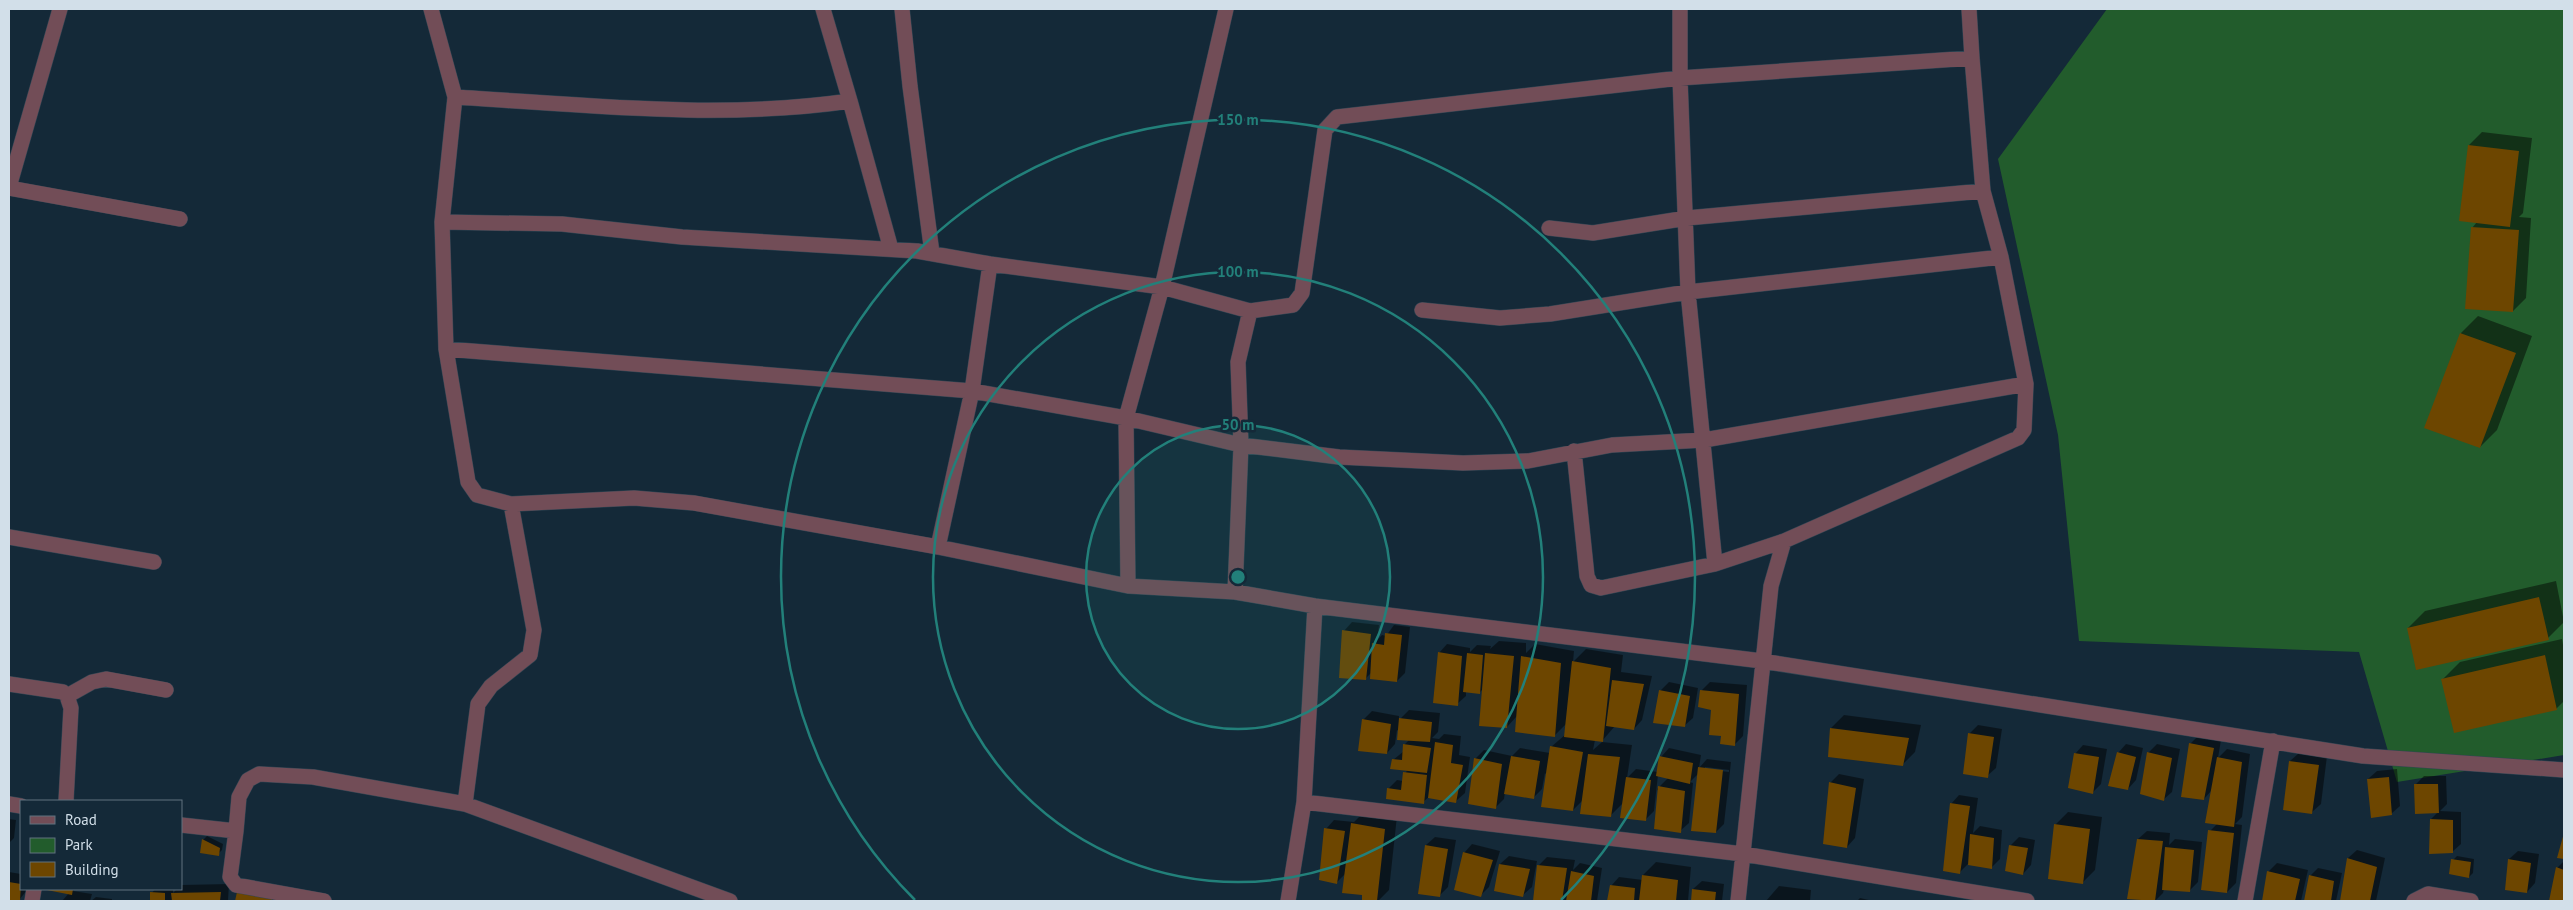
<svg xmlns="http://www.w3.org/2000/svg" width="2573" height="910" font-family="'PT Sans',sans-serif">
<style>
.green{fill:#225c2c}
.shadow{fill:#0007;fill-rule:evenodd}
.building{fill:#6d4600}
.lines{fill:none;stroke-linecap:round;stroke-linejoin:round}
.street-casing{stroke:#324654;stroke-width:16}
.street{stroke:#724d57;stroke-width:15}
.ring{fill:none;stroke:#22807a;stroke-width:2.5}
.centre{fill:#22807a;stroke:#142938;stroke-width:2.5}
.ring-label{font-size:15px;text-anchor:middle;font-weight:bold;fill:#22807a;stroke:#142938;stroke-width:5;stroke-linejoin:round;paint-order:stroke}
</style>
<rect width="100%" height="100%" fill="#142938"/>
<path class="green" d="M2107,9H2564V755L2397,782L2359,652L2079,641L2058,435L1998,159Z"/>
<path class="shadow" d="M2482,132L2532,138L2523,213L2519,217L2531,218L2526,298L2513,311L2472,228L2477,222L2469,145Z
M2478,316L2532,336L2497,430L2480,447L2426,427L2461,333Z
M2556,581L2564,622L2548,638L2408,628L2425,611Z
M1352,622L1379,625L1377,640L1382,635L1386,636L1394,625L1410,627L1405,673L1397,681L1372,672L1365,679L1344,631Z
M2562,639L2564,651V701L2556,709L2443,679L2460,662Z
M1499,641L1526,643V653L1535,644L1574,651L1573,662L1586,649L1623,655L1621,672L1652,676L1642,720L1634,729L1615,726L1602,741L1595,740L1593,750L1602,742L1632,745L1627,778L1636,769L1658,772L1661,757L1669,748L1701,755L1699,768L1707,759L1731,762L1724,824L1716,832L1698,774L1690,782L1693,783L1689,823L1680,831L1657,789L1668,778L1658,775L1654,811L1645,820L1624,802L1610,816L1583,800L1573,810L1545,773L1542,789L1533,798L1505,792L1504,799L1496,807L1475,759L1484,750L1512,756L1520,748L1550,753L1551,747L1566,734L1567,723L1555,735L1517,716L1507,727L1484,688L1479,693L1466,691V696L1457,704L1439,653L1447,644L1470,648V652L1477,645L1491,646L1490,649ZM1705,767L1729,770V772L1705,769Z
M1669,682L1698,688L1693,718L1684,726L1660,691Z
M1710,682L1747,685L1743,736L1734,745L1722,735L1712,709L1702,690Z
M1409,710L1440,713L1438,732L1432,738L1439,739L1444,734L1461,736L1459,755L1470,757L1465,793L1456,801L1429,797L1423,802L1388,789L1397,780L1403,781L1407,770L1393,760L1404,751L1405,744L1410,739L1397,730L1395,744L1387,753L1363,720L1372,711L1399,716V720Z
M1844,715L1921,725L1915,752L1902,765L1829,756L1831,728Z
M1978,725L2002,729L1996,768L1987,776L1969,734Z
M2199,735L2221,740L2218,758L2227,749L2250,754L2242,817L2235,824L2242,825L2236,883L2227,892L2210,831L2217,824L2212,790L2204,799L2190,744Z
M2126,744L2143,748L2136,780L2128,789L2118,753Z
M2157,744L2180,749L2172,792L2163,800L2148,753Z
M2083,745L2107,749L2101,784L2092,793L2075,754Z
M2299,753L2327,756L2321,804L2312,812L2284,809L2290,761Z
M2397,769L2400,806L2391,814L2368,779L2377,771Z
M1839,774L1864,779L1855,838L1847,847L1830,783Z
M2424,776H2446L2447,804L2440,811L2461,812V844L2452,852L2431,819L2438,812L2415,785Z
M1959,795L1978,798L1973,833L1980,826L2002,830L2000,859L1992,867L1968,864L1960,872L1951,804Z
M1365,811L1397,816L1389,890L1378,901H1363V894L1346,873L1337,882L1326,829L1334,820L1354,822Z
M2068,812L2102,817L2095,870L2082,883L2055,825Z
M9,819L16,820L14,838L10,842Z
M2147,831L2170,833L2169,845L2175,839L2202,842L2198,882L2189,891L2164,889L2163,893L2155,901L2128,898L2138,839Z
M207,836L223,844L222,850L218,854L203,840Z
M1435,837L1456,840L1448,887L1439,896L1426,845Z
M2019,837L2035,840L2031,865L2023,874L2011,845Z
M1472,844L1500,851L1489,887L1481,895L1464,853Z
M2357,850L2385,858L2376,901H2341L2348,858Z
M2518,851L2539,854L2535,883L2527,892L2509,859Z
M1509,856L1537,861L1532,887L1523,895L1500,864Z
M2457,856L2474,859L2473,873L2469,877L2453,860Z
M1547,857L1575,860L1573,870L1580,863L1602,868L1597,901H1534L1538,866Z
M2564,861V901L2550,900L2557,868Z
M1656,862L1691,867L1688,901H1608L1611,886L1619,877L1643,880V875Z
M2277,863L2308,870L2301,901H2263L2269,871Z
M2318,868L2342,873L2336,901H2305L2310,876Z
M9,872L21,874V889H28L19,900L9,899Z
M1702,881L1724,884L1722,901H1692L1693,889Z
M229,884L228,901H151L152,893L155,889H173V893L177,889H181V885Z
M1779,886L1811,890L1810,901H1766Z
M47,889H76L73,891L92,894L90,901H62L69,893Z
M238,892L324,901H236Z
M96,897L112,899V901H91Z
M1860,898L1873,901H1857Z"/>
<path class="building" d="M2468,145L2519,151L2510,227L2459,221Z
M2471,227L2519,230L2513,312L2465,309Z
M2460,333L2516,353L2480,448L2424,428Z
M2539,597L2549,640L2416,670L2407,628Z
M1342,630L1371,634L1366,680L1339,678Z
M1385,633L1402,635L1397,682L1370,679L1372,643L1384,645Z
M1438,652L1462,656L1458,706L1433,703Z
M1467,653L1483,655L1480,694L1463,692Z
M1485,653L1514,656L1507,728L1479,726Z
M2545,655L2557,710L2454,733L2441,679Z
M1521,656L1561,663L1555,737L1515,732Z
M1572,661L1611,668L1603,742L1564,737Z
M1612,680L1644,684L1634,730L1606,726Z
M1659,690L1690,696L1685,727L1653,723Z
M1700,690L1739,694L1735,746L1720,744L1721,736L1709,735L1711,710L1698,707Z
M1399,718L1432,722L1430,742L1397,740Z
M1362,719L1391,724L1387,754L1358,751Z
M1830,728L1909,738L1903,766L1828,757Z
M1968,733L1994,737L1988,778L1963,774Z
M1435,742L1453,745L1451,763L1463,765L1456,803L1428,798Z
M2189,743L2214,748L2204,800L2181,797Z
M1403,744L1431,748L1427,773L1390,769L1392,759L1402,760Z
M1550,746L1583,752L1573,811L1541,807Z
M2117,752L2136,757L2128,790L2108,786Z
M2147,752L2172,758L2164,801L2140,794Z
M2074,753L2099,757L2093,794L2068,788Z
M1588,754L1620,757L1611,817L1580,814Z
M1511,756L1540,761L1534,799L1504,794Z
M1659,756L1693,763L1690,784L1656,776Z
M2217,757L2242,762L2234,827L2205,823Z
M1474,758L1502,764L1496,809L1468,804Z
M2289,761L2319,765L2312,814L2283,810Z
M1698,767L1723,770L1716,833L1691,831Z
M1403,772L1427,775L1424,804L1386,799L1387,788L1401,790Z
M1626,777L1651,780L1646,821L1620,818Z
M2389,777L2392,815L2371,818L2367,779Z
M1829,782L1856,788L1847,848L1823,844Z
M2414,784H2438L2439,813L2415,814Z
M1658,786L1685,791L1681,833L1654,829Z
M1950,803L1970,806L1960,874L1943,871Z
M2430,819L2453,820V853L2429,854Z
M1351,823L1385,829L1377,901H1362V895L1342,893Z
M2054,824L2090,829L2083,884L2048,879Z
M1324,828L1345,831L1337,884L1319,880Z
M2208,830L2234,833L2227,893L2201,890Z
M2564,833V859L2557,858Z
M1970,834L1994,838L1992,869L1968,865Z
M202,839L220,848L219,856L200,853Z
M2137,839L2163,841L2155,901L2127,899Z
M1425,845L1448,849L1440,897L1418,894Z
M2009,845L2028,848L2023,875L2005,871Z
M2165,847L2194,850L2190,892L2162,890Z
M1463,852L1493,860L1481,897L1454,890Z
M2347,858L2377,867L2370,901H2340Z
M2451,859L2471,862L2469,878L2449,874Z
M2508,859L2531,863L2527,893L2505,890Z
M1499,864L1530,869L1523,897L1494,891Z
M1537,865L1567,868L1562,901H1533Z
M2556,867L2564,870V901H2549Z
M1571,871L1594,876L1591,901H1566Z
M2267,871L2300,879L2295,901H2262Z
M1642,875L1678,880L1676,901H1639Z
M2309,875L2334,881L2331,901H2304Z
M9,882L21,884L20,901L9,900Z
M1610,885L1635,888L1634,901H1607Z
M42,889H73L72,895Z
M1692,889L1716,892L1715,901H1691Z
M150,892L165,893V901H150Z
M221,892L220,901H172L171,893Z
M237,892L272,899V901H235Z"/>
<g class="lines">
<g class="street-casing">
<path id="street" d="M431,9L455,97L442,222L446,349L468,482L477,495L511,504L634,498L694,503L938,547L1128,586L1235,592L1315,606L1762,661L2363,756L2564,770
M902,9L910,86L932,253
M1680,9V78L1688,292L1715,564L1784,541L1771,586L1738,901
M1969,9L1972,58
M455,97C588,105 718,120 850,101L823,9
M850,101L891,249
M9,187L60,9
M9,188L180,219
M442,222L562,224L682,237L917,251L990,264L1162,287L1250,311
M1549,228L1593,233L1687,218L1983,191
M1422,310L1500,318L1550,314L1688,292L2001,257
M446,349L972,391L1126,418L1241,445L1339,457L1463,463L1528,461L1612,445L1704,440L2026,384L2001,257L1983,191L1972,58L1680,78L1337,117L1325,130L1302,293L1293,305L1250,311L1238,362L1241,445L1235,592
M1574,451L1587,576L1591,585L1601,588L1715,564
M9,537L154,562
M1784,541L2018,438L2024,430L2026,384
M938,547L972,391L990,264
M1128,586L1126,418L1162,287L1226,9
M9,684L63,692L67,696L71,708L66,801
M67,696L92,682L106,679L166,690
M1304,802L1743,854L2027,901
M9,804L21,806
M465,804L478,704L491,686L530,655L534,630L511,504
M181,825L236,831L230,877L236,885L324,901
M236,831L239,797L248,780L259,774L313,777L465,804L730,901
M32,901L34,889
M1288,901L1304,802L1315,606
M2245,901L2273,741
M2414,901L2428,894L2471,901"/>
</g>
<use href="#street" class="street"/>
</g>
<circle cx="1238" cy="577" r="152" fill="#22807a" fill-opacity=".12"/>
<g class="ring">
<circle cx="1238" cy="577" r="152"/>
<circle cx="1238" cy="577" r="305"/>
<path d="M915 900A457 457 0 1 1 1561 900"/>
</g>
<circle cx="1238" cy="577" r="8" class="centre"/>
<g class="ring-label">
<text x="1238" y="125">150 m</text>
<text x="1238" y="277">100 m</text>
<text x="1238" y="430">50 m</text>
</g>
<rect width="2573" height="910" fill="none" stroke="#d2dfe9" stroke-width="20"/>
<rect x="20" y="800" width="162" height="90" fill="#142938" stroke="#60727f"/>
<rect x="30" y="816" width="25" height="8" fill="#724d57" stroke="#60727f"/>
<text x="65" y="825" font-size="15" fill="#d2dfe9">Road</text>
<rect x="30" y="838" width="25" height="15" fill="#225c2c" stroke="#60727f"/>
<text x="65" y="850" font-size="15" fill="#d2dfe9">Park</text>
<rect x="30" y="862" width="25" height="15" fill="#6d4600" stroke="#60727f"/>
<text x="65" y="875" font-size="15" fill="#d2dfe9">Building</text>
</svg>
